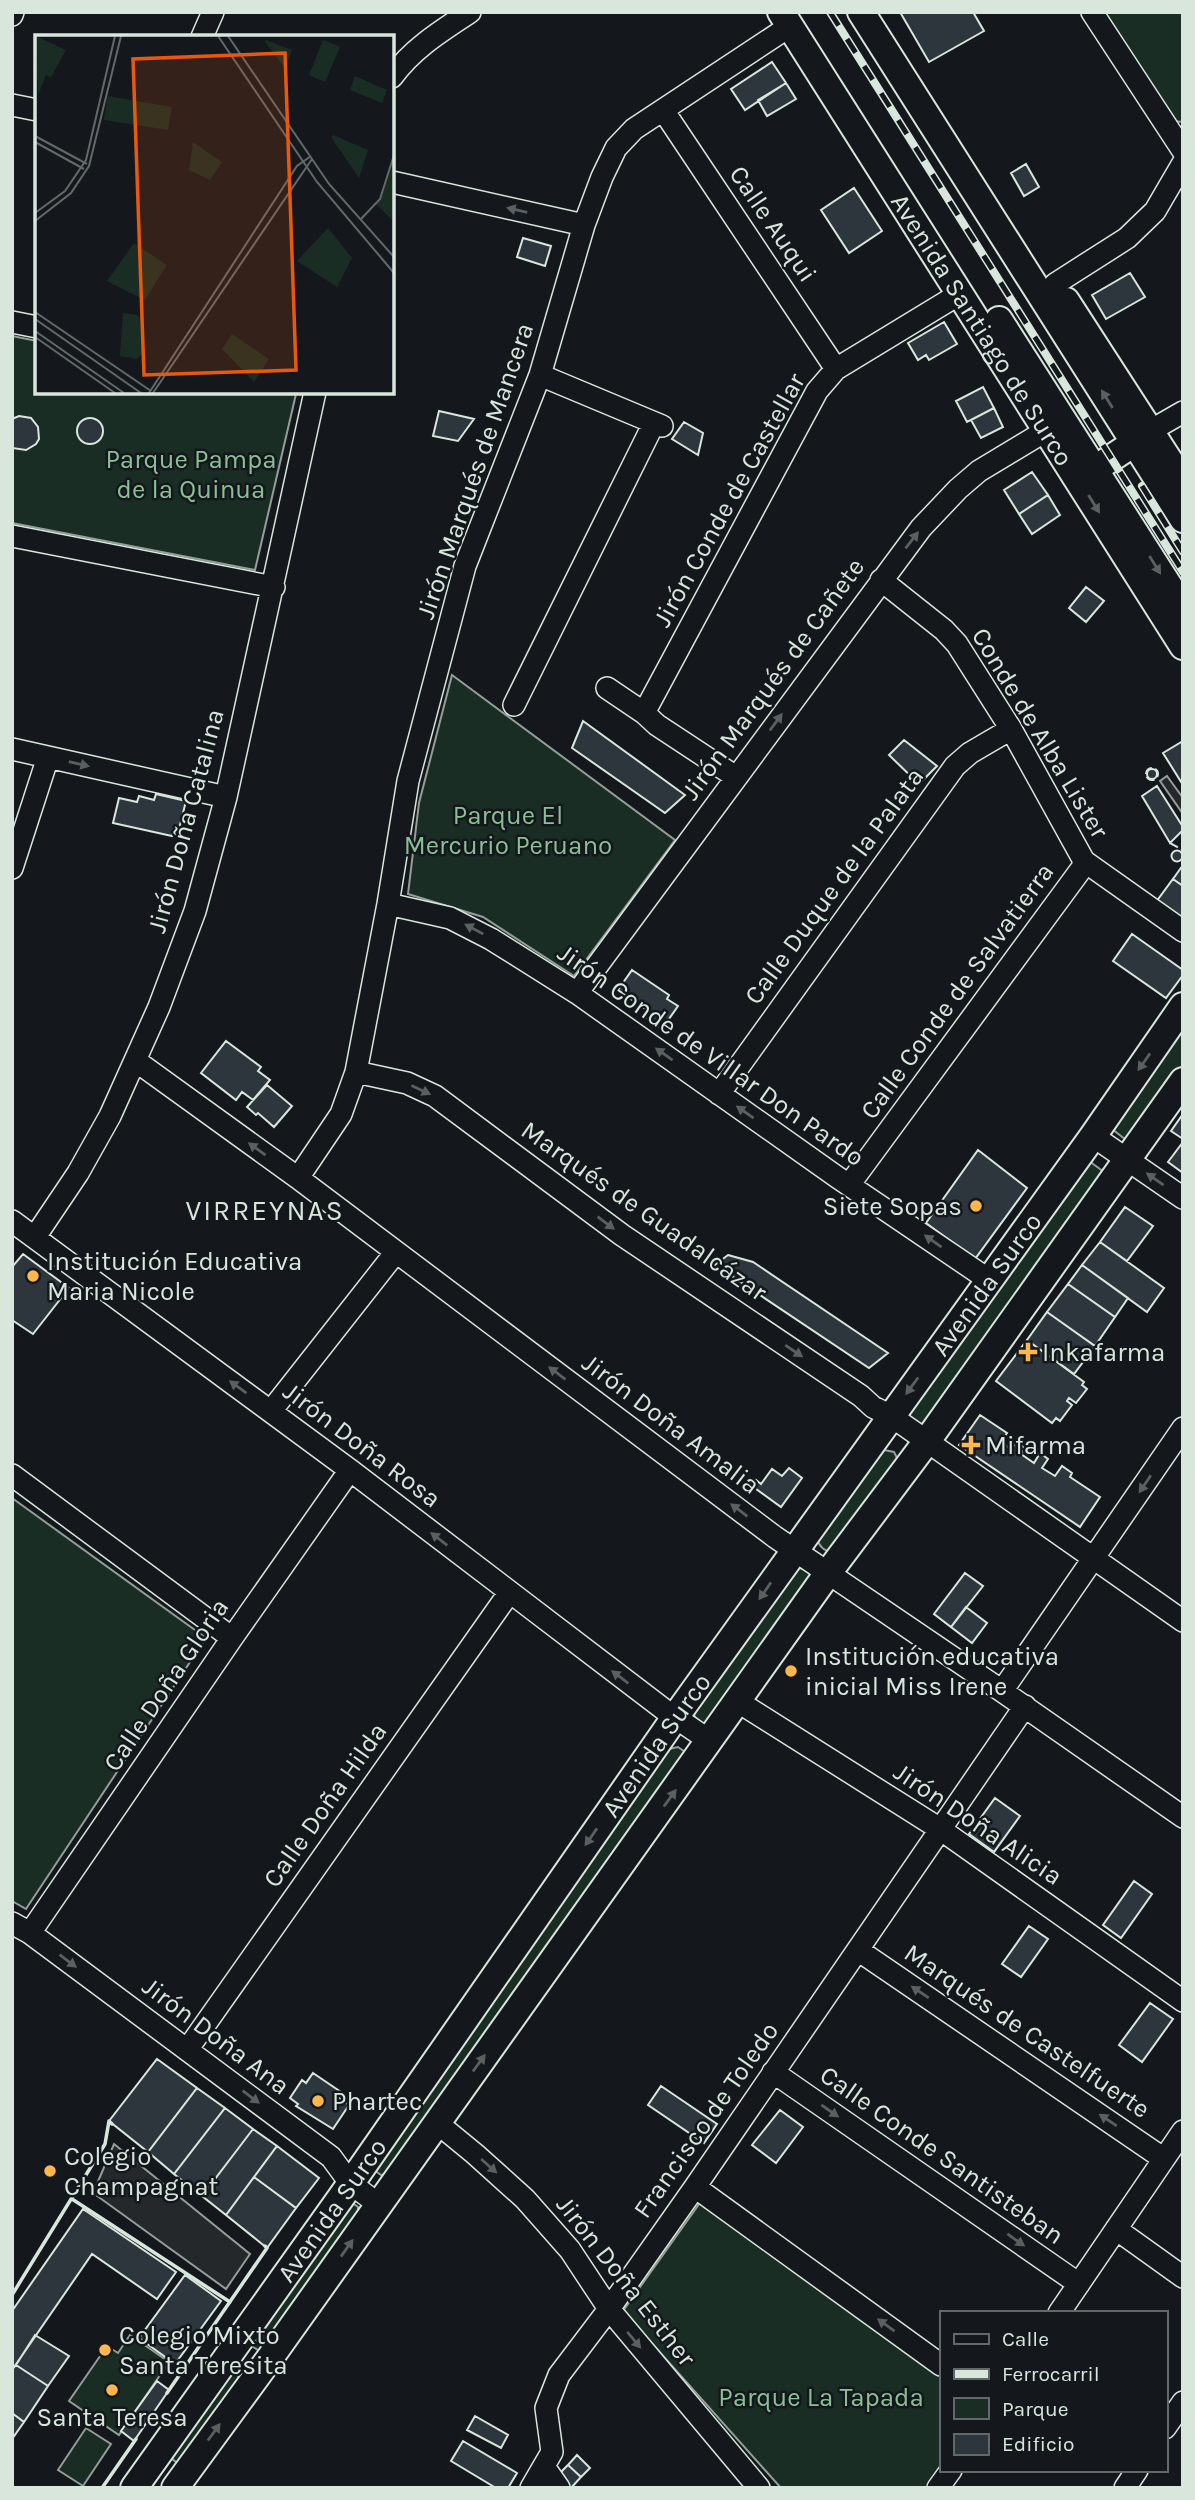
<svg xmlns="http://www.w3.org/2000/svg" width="1195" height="2500" font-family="Karla,sans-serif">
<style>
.green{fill:#1a2d24;stroke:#939e99;stroke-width:2}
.parking{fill:#24282b;stroke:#939e99;stroke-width:2}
.building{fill:#2c363c;stroke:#d8e6dc;stroke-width:2}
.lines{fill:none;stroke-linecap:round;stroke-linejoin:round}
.minor-casing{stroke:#d8e6dc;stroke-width:24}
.major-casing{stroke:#d8e6dc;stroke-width:30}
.minor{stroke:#14181c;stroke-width:21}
.major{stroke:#14181c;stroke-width:26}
.rail-casing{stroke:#d8e6dc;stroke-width:8}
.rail{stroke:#14181c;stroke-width:5;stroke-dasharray:16;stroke-linecap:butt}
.fence{stroke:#d8e6dc;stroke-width:2;stroke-dasharray:9 3.5;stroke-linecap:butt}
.wall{stroke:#d8e6dc;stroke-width:3.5}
.oneway{fill:#59605f}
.poi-dot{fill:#ffb74d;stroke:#14181c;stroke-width:2.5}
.labels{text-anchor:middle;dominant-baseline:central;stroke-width:5;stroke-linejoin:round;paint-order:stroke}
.street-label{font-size:26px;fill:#d8e6dc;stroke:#14181c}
.park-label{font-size:26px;fill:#8ac095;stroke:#14181c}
.poi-label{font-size:26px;fill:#d8e6dc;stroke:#14181c;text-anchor:start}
.neighbourhood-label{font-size:28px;letter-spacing:2px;fill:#d8e6dc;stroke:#14181c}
.inset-road{fill:none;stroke:#626a69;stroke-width:2}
.view{fill:#e8590c;fill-opacity:0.15;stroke:#e8590c;stroke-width:3.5}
.inset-edge{fill:none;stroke:#d8e6dc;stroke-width:3.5}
</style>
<rect width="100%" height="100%" fill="#14181c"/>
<path class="green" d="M1104,12H1183V122L1173,121Z
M12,336L37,341V392H284L296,394L255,570L12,523Z
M452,675L675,840L574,976L483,917L408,894L419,803Z
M1183,1027V1065L1130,1143L1112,1129Z
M1085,1158L1104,1172L924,1427L904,1412Z
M879,1449L894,1452L897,1458L896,1465L837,1552C825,1552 821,1549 816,1538Z
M12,1498L206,1638L26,1909L12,1901Z
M791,1566C803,1568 810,1571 815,1582L704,1725L695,1717L692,1708Z
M678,1747L685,1752L389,2174L381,2175L374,2170L669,1749Z
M702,2200L941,2374V2470L932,2488H781L623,2311Z
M350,2201L358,2207V2217L267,2349L258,2350L250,2345Z
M130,2335L169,2362L119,2435L69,2401L107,2346L118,2353Z
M232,2372L241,2378L177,2463L170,2457Z
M86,2428L111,2444L83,2486L58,2470Z"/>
<path class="parking" d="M1167,776L1183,798V814L1160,781Z
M114,2144L250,2254L226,2289L93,2193Z"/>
<path class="building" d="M900,12H973L984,31L929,62Z
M772,62L786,83L745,110L731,89Z
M786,83L796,99L767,116L758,100Z
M1026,164L1039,187L1024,196L1011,173Z
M854,188L882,231L849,253L821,210Z
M523,238L551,246L545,266L517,257Z
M1130,273L1145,297L1106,319L1092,295Z
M944,322L957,344L929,360L926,355L918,360L908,343Z
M983,387L994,408L967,422L956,401Z
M994,408L1003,427L981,438L971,420Z
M439,411L474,419L458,441L433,436Z
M19,416L31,418L38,427L39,439L36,444L26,450L12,448V419Z
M77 431a13 13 0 1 1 26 0a13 13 0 1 1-26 0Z
M684,422L703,433L698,455L672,439Z
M1032,472L1048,495L1019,514L1004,490Z
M1048,495L1060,515L1032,534L1019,514Z
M1086,587L1104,601L1086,622L1069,608Z
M583,721L685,795L665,813L572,748Z
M904,740L937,766L919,784L889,755Z
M1183,741V785L1163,753Z
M1147 774a5 5 0 1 1 10 0a5 5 0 1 1-10 0Z
M1157,786L1183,827V830L1170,843L1142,796Z
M156,794L186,801L179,829L174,828L172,836L113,823L119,798L137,802L139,796L154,800Z
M1171.5 856a5.5 5.5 0 1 1 11 0a5.5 5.5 0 1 1-11 0Z
M1183,865V886L1173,879Z
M1173,879L1183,886V921L1156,902Z
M1132,934L1183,970V975L1166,998L1113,961Z
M632,970L669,995L667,999L678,1006L662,1029L647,1018L651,1013L618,990Z
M226,1041L261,1067L258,1071L270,1080L253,1100L242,1092L236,1100L201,1073Z
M267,1085L292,1106L274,1127L258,1113L256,1115L247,1107Z
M1183,1114V1139L1171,1131Z
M1183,1142V1173L1168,1162Z
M978,1150L1027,1188L975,1259L926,1223Z
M1125,1207L1153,1226L1127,1261L1100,1242Z
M1100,1242L1164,1288L1147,1312L1082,1265Z
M23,1254L69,1288L33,1334L12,1320V1267Z
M728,1255L753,1262L888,1353L869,1368L715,1265Z
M1082,1265L1128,1298L1115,1317L1068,1284Z
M1068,1284L1115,1317L1095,1346L1047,1312Z
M1047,1312L1095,1346L1074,1374L1027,1340Z
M1027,1340L1084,1382L1082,1385L1087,1389L1076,1403L1069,1398L1067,1401L1072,1405L1060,1421L1056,1418L1052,1423L996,1381Z
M980,1415L1007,1433L1001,1442L1011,1449L1016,1442L1025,1448L1021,1454L1034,1463L1040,1453L1048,1459L1042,1468L1055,1476L1062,1466L1072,1473L1070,1477L1100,1497L1080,1527L959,1445Z
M789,1468L802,1478L781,1507L752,1486L756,1480L761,1484L772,1469L782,1476Z
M965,1573L983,1586L951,1627L934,1614Z
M966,1607L987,1623L972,1643L951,1627Z
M995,1798L1020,1816L994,1852L969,1834Z
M1134,1881L1152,1894L1121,1938L1103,1925Z
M1029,1926L1048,1939L1021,1977L1002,1964Z
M1150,2003L1173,2019L1142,2062L1119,2045Z
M157,2059L197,2088L148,2152L109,2121Z
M313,2073L341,2092L338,2097L349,2105L333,2129L296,2106L298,2104L290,2098L302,2080L306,2083Z
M661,2086L717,2124L704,2143L648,2105Z
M197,2088L225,2108L174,2174L148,2152Z
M225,2108L253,2129L202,2196L174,2174Z
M780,2110L803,2127L776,2163L752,2145Z
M253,2129L277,2146L226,2215L202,2196Z
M277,2146L319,2178L296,2208L254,2177Z
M254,2177L296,2208L267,2248L226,2215Z
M83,2209L176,2272L157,2299L92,2254L12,2370V2311Z
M185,2275L221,2301L175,2364L139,2338Z
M35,2335L69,2356L48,2386L16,2365Z
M16,2365L48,2386L24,2422L12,2413V2370Z
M157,2381L169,2390L134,2441L121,2431Z
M12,2413L24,2422L12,2439Z
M475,2416L508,2435L501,2448L467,2430Z
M463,2441L517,2473L508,2488H496L451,2461Z
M577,2455L590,2468L581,2477L568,2465Z
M568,2465L581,2477L571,2488H568L556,2477Z"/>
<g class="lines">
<g class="minor-casing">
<path id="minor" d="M1092,12L1183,151
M12,15L13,12
M202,37L213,12
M392,77C412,49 441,31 470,12
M12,105L37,110
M663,110L836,369
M392,182L584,225
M1055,284L1127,238L1155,211L1183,163
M12,322L37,327
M540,375L662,426
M1150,431L1183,412
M12,536L274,587
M607,688L644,713L657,725L736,777
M514,705L654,423
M644,713L817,391L836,369L961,293
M12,749L226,797
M1084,861L1183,931
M12,868L48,757
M388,904L450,918L491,939L577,993L837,1177L989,1280
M577,993L921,528L958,489L979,471L1047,430
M136,1061L298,1178L775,1537L1002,1691L1183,1817
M356,1072L407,1083L435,1096L622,1235L861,1396L873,1407L891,1416L1183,1621
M719,1094L955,766L970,753L1011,729
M1093,1136L1183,1198
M298,1178L341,1114L356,1072L388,904L408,781L465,566L540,375L584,225L602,177L616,148L634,129L790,26
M849,1185L1082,868L1084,861L1011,729L957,644L944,630L881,580
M12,1221L350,1470L666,1711L710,1741
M35,1237L78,1173L110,1116L159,1007L195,911L226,797L315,392
M271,1411L396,1252
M12,1475L232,1638
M1002,1691L1183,1428
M737,1701L940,1829L1183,2001
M12,1923L30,1933L331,2157L350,2183L378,2204
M30,1933L232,1638L350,1470
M858,1950L1164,2159
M187,2050L509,1593
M773,2072L1079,2284
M436,2122L475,2154L525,2199L570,2250L609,2309L759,2488
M695,2187L941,2365
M1116,2229L1183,2277
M1059,2313L1183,2131
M1165,2428L1183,2402
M545,2468L559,2488
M531,2488L552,2452L546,2408L559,2375L609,2309L695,2187L1025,1706
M938,2488L951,2470
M1125,2488L1137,2470"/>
</g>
<g class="major-casing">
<g id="major">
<path id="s1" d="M781,12L1183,646"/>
<path d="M861,12L1183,519"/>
<path d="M1066,301L1183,482"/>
<path d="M999,320L1183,608"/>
<path d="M1095,469L1134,443"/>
<path id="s2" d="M134,2488L342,2196L676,1716L1093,1136L1183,1006"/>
<path d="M175,2488L270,2358L828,1573L927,1441L1183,1081"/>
</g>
</g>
<use href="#minor" class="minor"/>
<use href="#major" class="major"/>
<g class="rail-casing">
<path id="rail" d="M830,12L1183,572
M1142,486L1183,552"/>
</g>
<use href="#rail" class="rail"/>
<path class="fence" d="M1146 774a6 6 0 1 1 12 0a6 6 0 1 1-12 0Z
M1170,843L1183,850"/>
<path class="wall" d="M72,2199L230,2302
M12,2295L105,2144L109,2121L112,2124
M167,2393L267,2248L265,2246
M102,2488L136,2439"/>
</g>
<defs><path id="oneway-solid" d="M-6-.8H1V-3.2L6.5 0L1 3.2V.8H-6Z" transform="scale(1.75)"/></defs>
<g class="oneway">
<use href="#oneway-solid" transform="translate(517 210) rotate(-167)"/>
<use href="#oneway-solid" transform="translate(1107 399) rotate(-122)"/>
<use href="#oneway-solid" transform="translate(1094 504) rotate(58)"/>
<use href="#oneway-solid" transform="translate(912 540) rotate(-52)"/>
<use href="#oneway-solid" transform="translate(1155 565) rotate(58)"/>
<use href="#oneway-solid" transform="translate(776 722) rotate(-54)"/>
<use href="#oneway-solid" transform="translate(79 764) rotate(13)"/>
<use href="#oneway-solid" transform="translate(474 929) rotate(-152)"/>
<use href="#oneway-solid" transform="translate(664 1054) rotate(-145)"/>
<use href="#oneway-solid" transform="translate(1144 1062) rotate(125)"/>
<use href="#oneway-solid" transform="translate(421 1090) rotate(25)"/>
<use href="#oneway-solid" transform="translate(745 1112) rotate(-145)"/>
<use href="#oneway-solid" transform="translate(257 1149) rotate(-144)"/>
<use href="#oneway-solid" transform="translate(1155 1179) rotate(-145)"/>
<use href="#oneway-solid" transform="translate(606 1223) rotate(37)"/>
<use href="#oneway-solid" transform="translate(933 1241) rotate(-145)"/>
<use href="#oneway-solid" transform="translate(794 1351) rotate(34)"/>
<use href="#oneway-solid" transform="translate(557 1373) rotate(-143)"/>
<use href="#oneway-solid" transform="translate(912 1386) rotate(126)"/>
<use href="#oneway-solid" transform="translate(238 1387) rotate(-144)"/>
<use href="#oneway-solid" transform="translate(1145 1484) rotate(124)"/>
<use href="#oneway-solid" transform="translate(739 1510) rotate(-143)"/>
<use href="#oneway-solid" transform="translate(439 1539) rotate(-142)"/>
<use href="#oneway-solid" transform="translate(765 1591) rotate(125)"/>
<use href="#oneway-solid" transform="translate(620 1677) rotate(-143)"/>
<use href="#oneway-solid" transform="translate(670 1798) rotate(-54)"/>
<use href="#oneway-solid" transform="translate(591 1837) rotate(125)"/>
<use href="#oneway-solid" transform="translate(68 1961) rotate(37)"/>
<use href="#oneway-solid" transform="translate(920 1992) rotate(-146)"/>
<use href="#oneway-solid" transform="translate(479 2063) rotate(-54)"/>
<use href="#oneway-solid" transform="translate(251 2097) rotate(37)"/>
<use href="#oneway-solid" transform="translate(830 2111) rotate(35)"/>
<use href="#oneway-solid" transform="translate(1108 2120) rotate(-146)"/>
<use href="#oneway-solid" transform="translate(489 2166) rotate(42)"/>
<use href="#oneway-solid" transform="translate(1016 2240) rotate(35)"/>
<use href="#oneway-solid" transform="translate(347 2248) rotate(-55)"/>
<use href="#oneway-solid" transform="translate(886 2325) rotate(-144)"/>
<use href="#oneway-solid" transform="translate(634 2340) rotate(50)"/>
<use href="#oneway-solid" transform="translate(214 2432) rotate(-54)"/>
</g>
<g class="poi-dot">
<circle cx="976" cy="1206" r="7"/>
<circle cx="33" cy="1276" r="7"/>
<path d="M1024.5 1341.5h7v7h7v7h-7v7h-7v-7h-7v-7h7z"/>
<path d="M967.5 1434.5h7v7h7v7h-7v7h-7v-7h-7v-7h7z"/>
<circle cx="791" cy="1671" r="7"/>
<circle cx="318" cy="2101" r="7"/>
<circle cx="50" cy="2171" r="7"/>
<circle cx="105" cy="2350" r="7"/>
<circle cx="112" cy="2390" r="7"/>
</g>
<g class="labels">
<g class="street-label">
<text transform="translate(773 224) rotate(56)">Calle Auqui</text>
<text stroke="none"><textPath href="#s1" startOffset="376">Avenida Santiago de Surco</textPath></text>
<text transform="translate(475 471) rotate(-71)">Jirón Marqués de Mancera</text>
<text transform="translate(729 500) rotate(-61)">Jirón Conde de Castellar</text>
<text transform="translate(773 679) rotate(-54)">Jirón Marqués de Cañete</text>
<text transform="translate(1040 733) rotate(59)">Conde de Alba Lister</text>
<text transform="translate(186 821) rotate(-75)">Jirón Doña Catalina</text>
<text transform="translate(834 886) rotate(-54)">Calle Duque de la Palata</text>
<text transform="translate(957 991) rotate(-54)">Calle Conde de Salvatierra</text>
<text transform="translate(711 1055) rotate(35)">Jirón Conde de Villar Don Pardo</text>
<text transform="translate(644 1211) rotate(35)">Marqués de Guadalcázar</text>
<text stroke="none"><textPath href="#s2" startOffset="1475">Avenida Surco</textPath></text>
<text transform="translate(671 1424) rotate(37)">Jirón Doña Amalia</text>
<text transform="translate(362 1445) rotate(37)">Jirón Doña Rosa</text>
<text transform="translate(166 1685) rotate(-56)">Calle Doña Gloria</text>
<text stroke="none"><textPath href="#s2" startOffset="908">Avenida Surco</textPath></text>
<text transform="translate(325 1805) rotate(-55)">Calle Doña Hilda</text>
<text transform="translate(978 1824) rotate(34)">Jirón Doña Alicia</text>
<text transform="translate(1027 2031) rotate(34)">Marqués de Castelfuerte</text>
<text transform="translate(216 2036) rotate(37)">Jirón Doña Ana</text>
<text transform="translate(706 2120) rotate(-55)">Francisco de Toledo</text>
<text transform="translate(942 2155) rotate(35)">Calle Conde Santisteban</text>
<text stroke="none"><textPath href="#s2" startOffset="341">Avenida Surco</textPath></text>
<text transform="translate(626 2281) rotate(52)">Jirón Doña Esther</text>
</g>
<g class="park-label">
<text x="191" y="459">Parque Pampa<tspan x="191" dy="30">de la Quinua</tspan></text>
<text x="508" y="815">Parque El<tspan x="508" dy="30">Mercurio Peruano</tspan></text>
<text x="821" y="2397">Parque La Tapada</text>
</g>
<g class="poi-label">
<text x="962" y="1206" text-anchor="end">Siete Sopas</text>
<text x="47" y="1261">Institución Educativa<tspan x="47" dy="30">Maria Nicole</tspan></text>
<text x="1042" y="1352">Inkafarma</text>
<text x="985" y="1445">Mifarma</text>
<text x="805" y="1656">Institución educativa<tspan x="805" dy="30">inicial Miss Irene</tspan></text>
<text x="332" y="2101">Phartec</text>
<text x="64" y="2156">Colegio<tspan x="64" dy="30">Champagnat</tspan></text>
<text x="119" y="2335">Colegio Mixto<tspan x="119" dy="30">Santa Teresita</tspan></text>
<text x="112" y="2417" text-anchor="middle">Santa Teresa</text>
</g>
<g class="neighbourhood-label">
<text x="265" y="1210">VIRREYNAS</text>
</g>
</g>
<g transform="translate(35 35)">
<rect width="359" height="359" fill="#14181c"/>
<path d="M0,1L31,15L16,42L11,40L3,60ZM231,5L257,15L250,33L230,7ZM288,5L305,12L290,47L274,40ZM320,41L352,55L347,68L315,55ZM73,61L137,72L133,95L69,85ZM298,100L333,115L324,143L296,102ZM158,107L187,127L175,145L154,135ZM359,123L357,142L359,187L342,170ZM293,193L317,223L302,252L262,226ZM99,208L132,230L110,265L72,246ZM88,278L102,280L109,287L108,318L102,324L85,321ZM197,299L234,324L219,347L187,314Z" fill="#1a2d24"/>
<path class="inset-road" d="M183,1L282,147L359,238M193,1L294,149L359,222M0,101L52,129M0,107L49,134M359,136V158M0,178L30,156L51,125L80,1M326,184L345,164L359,120M0,186L36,158L54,131L86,1M0,277L116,356M0,284L106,358M0,296L89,358M0,302L80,358M114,358L262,131L276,121M118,358L277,124"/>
<path class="view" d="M250,18L261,335L109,340L98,24Z"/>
<rect width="359" height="359" class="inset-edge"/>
</g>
<rect width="1195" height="2500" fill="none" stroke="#d8e6dc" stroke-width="28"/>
<rect x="940" y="2311" width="228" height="161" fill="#14181c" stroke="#626a69" stroke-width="2"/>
<rect x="954" y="2334" width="35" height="10" fill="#14181c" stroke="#626a69" stroke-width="2"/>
<text x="1002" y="2346" font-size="21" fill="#d8e6dc">Calle</text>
<rect x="954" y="2369" width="35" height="10" fill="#d8e6dc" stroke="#626a69" stroke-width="2"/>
<text x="1002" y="2381" font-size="21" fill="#d8e6dc">Ferrocarril</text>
<rect x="954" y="2398" width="35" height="21" fill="#1a2d24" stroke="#626a69" stroke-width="2"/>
<text x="1002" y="2416" font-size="21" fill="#d8e6dc">Parque</text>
<rect x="954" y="2434" width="35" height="21" fill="#2c363c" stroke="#626a69" stroke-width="2"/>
<text x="1002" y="2451" font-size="21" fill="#d8e6dc">Edificio</text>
</svg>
